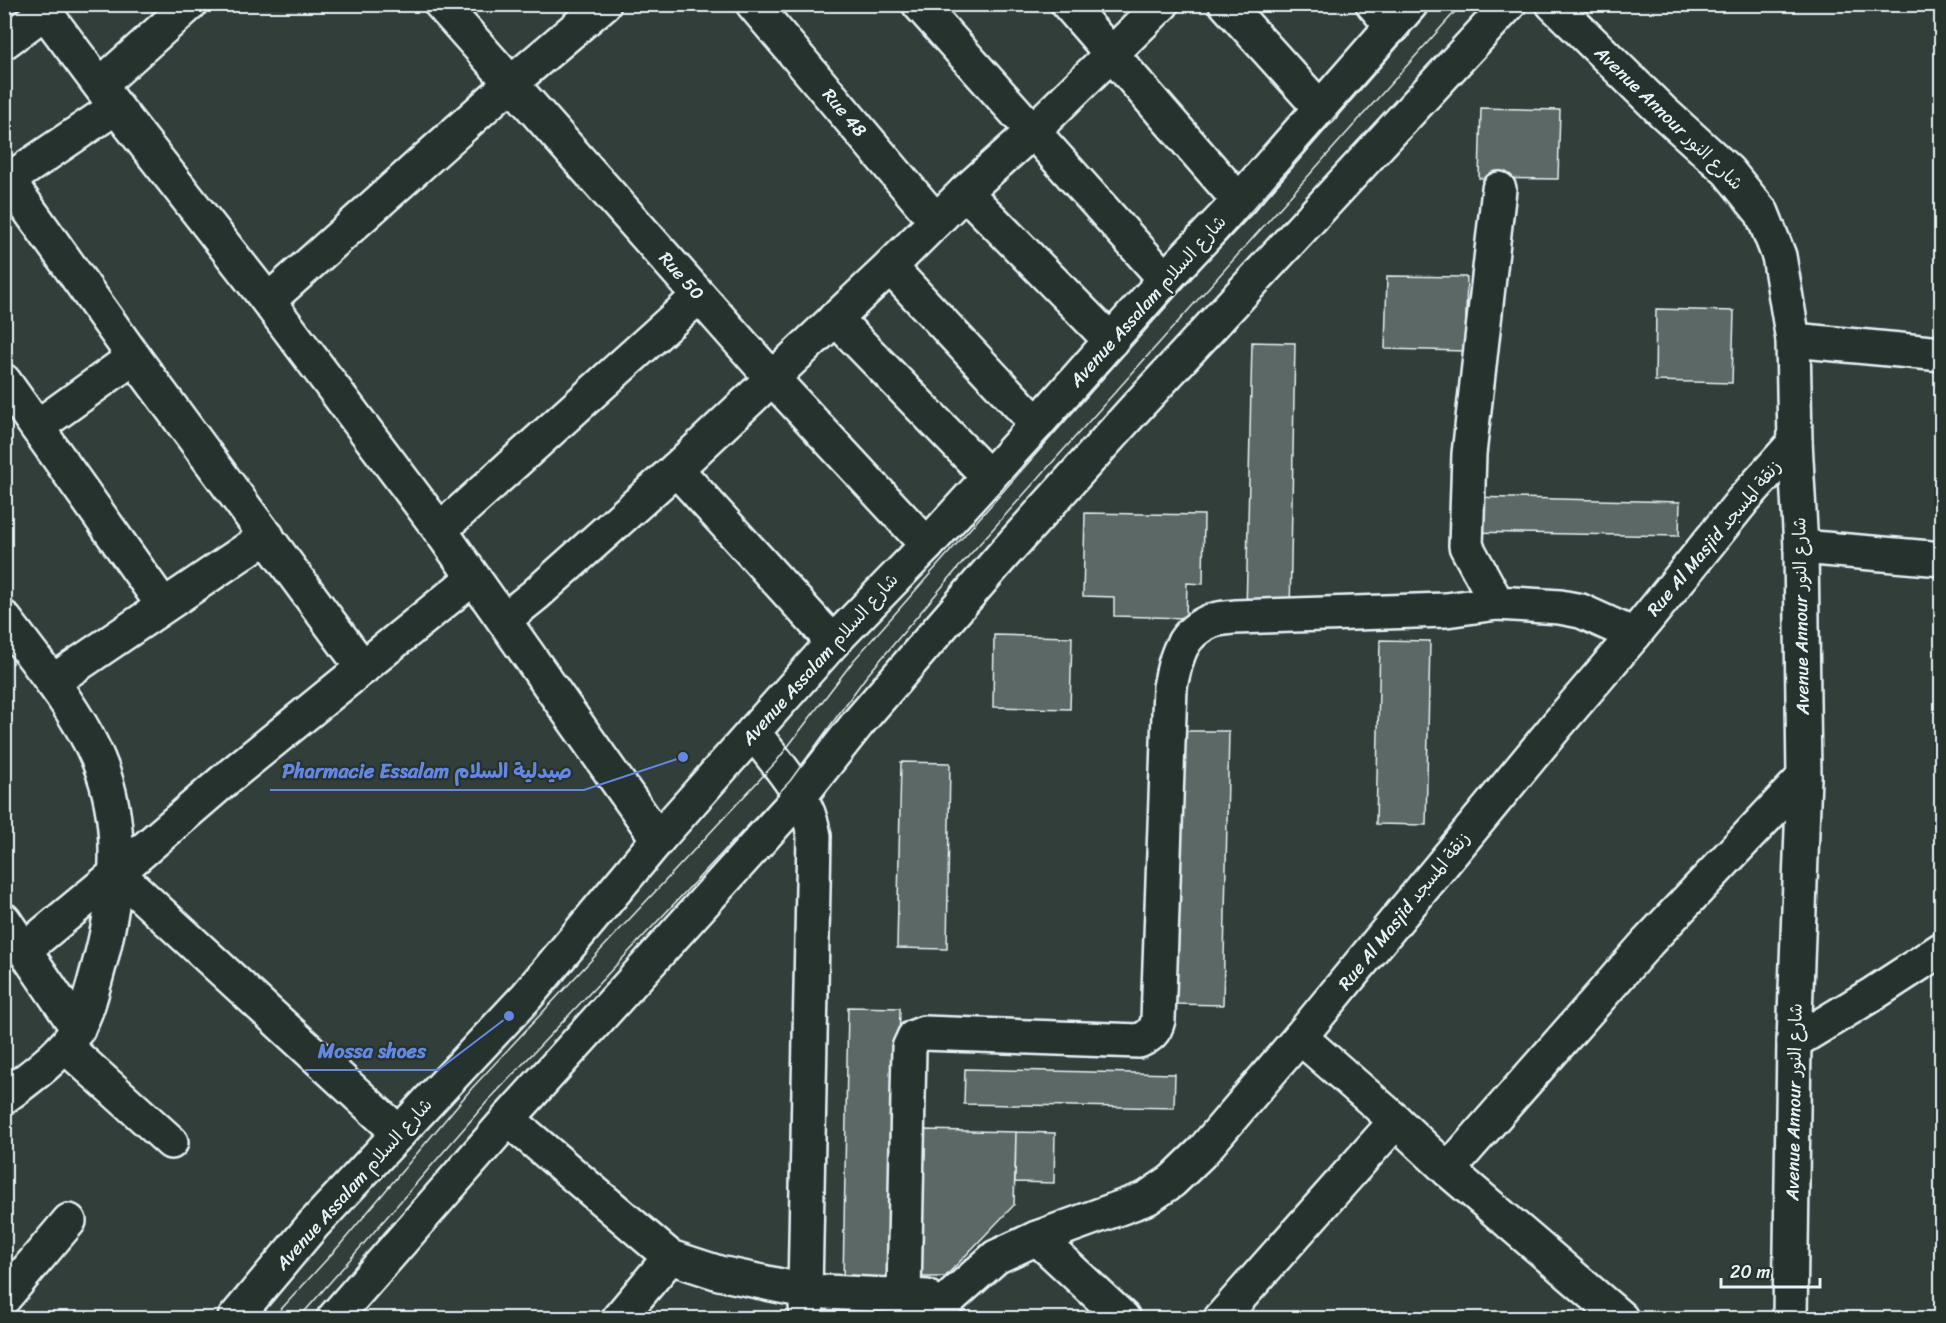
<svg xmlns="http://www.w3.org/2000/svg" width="1946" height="1323" font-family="Sriracha,'Playpen Sans Arabic',sans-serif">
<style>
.building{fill:#5c6865;stroke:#e8f1f8;stroke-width:1.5}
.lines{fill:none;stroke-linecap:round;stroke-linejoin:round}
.minor-casing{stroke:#e8f1f8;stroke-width:38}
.major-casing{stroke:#e8f1f8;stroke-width:38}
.minor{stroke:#26332d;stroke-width:33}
.major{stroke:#26332d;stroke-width:33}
.tram{stroke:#e8f1f8;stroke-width:1.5}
.labels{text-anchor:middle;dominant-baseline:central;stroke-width:4.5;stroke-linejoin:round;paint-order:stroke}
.street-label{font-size:18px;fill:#e8f1f8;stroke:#26332d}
.leader{fill:none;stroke:#6487e3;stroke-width:2}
.callout-dot{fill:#6487e3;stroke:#26332d;stroke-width:2}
.callout-label{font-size:20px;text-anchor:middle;font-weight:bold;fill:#6487e3;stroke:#26332d;stroke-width:4.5;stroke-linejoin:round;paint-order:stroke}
</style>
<rect width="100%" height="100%" fill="#323e39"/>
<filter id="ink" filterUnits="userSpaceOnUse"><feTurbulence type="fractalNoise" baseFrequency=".0167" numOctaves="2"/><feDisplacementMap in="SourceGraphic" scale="12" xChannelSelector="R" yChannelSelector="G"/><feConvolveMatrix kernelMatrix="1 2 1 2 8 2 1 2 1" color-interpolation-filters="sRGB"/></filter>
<g filter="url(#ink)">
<path class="building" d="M1481,108L1560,110L1558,179L1479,178Z
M1387,276L1467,277L1465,351L1385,349Z
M1656,309L1734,311L1732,383L1655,381Z
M1252,342L1295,343L1290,614L1246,613Z
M1470,497L1680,502L1679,536L1469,532Z
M1085,513L1204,515L1203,584L1187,583L1186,618L1114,616V597L1083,596Z
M994,635L1072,637L1070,709L993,707Z
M1380,640L1430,641L1426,825L1376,824Z
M1181,731H1229L1223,1005L1175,1004Z
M901,762L950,763L947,949L897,948Z
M848,1007L900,1008L894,1283L843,1282Z
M965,1069L1175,1074L1174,1108L964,1104Z
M924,1130L1016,1132L1014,1205L945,1277H921Z
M1016,1132L1055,1133L1054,1183L1015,1182Z"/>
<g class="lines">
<g class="minor-casing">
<g id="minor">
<path d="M39,4L116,107L268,301L440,530L658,839"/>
<path id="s1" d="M441,4L772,378L927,545"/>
<path id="s2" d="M753,4L936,221"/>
<path d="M919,4L1165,279"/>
<path d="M1068,4L1239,201"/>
<path d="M1226,4L1321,109"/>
<path d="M1373,4L1393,27"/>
<path d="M1553,4L1663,112L1728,171L1762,213L1779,256L1793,340L1795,442L1801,547L1804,777L1794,1042L1790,1318"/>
<path d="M4,42L45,12"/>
<path d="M100,85L190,4"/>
<path d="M8,180L134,357L363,668"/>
<path d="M4,183L116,107"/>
<path d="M1499,189L1469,454L1466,546L1497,603L1560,607L1581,611L1634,635"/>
<path d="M965,192L1111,341"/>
<path d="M890,267L1037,424"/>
<path d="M268,301L510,84L604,4"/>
<path d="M835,318L989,477"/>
<path d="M1793,340L1942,354"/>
<path d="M4,381L163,605"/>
<path d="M37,427L134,357"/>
<path d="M676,469L833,642"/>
<path d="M440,530L699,296"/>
<path d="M1801,547L1942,559"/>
<path d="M4,618C36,660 77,710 98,759C127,828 117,902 97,973C92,991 87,1013 77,1029C64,1053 27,1080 4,1097"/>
<path d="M504,620L535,595L676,469L890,267L965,192L1033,131L1162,4"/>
<path d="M52,682L267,536"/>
<path d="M753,732C778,765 808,795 814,836L805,1291L807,1318"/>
<path d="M117,873L399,1133"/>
<path d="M4,920L78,1029"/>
<path d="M24,950L117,873L227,778L473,578"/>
<path d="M1300,1037L1396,1121L1448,1170L1621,1318"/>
<path d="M1794,1042L1873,994L1942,949"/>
<path d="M65,1046L171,1142"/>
<path d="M508,1119L670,1257"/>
<path d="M1448,1170L1648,942L1804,777"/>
<path d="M1037,1238L1123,1318"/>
<path d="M904,1294L909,1048L914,1037L924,1033L1139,1041C1150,1036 1155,1032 1158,1020L1170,687C1176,658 1180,633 1211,621C1218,618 1227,618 1235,617L1446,610L1497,603"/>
<path d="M4,1298L69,1221"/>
<path d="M619,1318L670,1257L719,1273L805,1291L927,1297"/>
<path d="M932,1318L949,1299L996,1257L1037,1238L1147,1198L1172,1181L1201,1153L1300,1037L1558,724L1634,635L1744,499L1795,442"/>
<path d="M1221,1318L1396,1121"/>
</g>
</g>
<g class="major-casing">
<path id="major" d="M235,1318L313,1225L526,997L658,839L833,642L927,545L1037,424L1165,279L1239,201L1411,4
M334,1318L508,1119L801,795L858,723L1003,555L1132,412L1509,4"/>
</g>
<use href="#minor" class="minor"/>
<use href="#major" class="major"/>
<path class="tram" d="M273,1318L339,1246L472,1088L776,762L854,660L1434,4
M299,1318L486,1103L790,781L865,678L958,568L1462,4"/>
</g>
</g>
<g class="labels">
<g class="street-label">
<text stroke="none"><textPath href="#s2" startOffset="142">Rue 48</textPath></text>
<text transform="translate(1669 118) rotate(44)">Avenue Annour شارع النور</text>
<text stroke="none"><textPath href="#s1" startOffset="363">Rue 50</textPath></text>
<text transform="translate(1148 301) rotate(-48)">Avenue Assalam شارع السلام</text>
<text transform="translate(1714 538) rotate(-50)">Rue Al Masjid زنقة المسجد</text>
<text transform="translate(1801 616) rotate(-91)">Avenue Annour شارع النور</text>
<text transform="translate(820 659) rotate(-48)">Avenue Assalam شارع السلام</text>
<text transform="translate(1404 911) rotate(-51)">Rue Al Masjid زنقة المسجد</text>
<text transform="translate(1794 1102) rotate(-89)">Avenue Annour شارع النور</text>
<text transform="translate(354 1184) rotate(-48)">Avenue Assalam شارع السلام</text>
</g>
</g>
<path class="leader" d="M683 757L584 790H270M509 1016L438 1070H305"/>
<g class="callout-dot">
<circle cx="683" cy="757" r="6"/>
<circle cx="509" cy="1016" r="6"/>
</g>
<g class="callout-label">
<text x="427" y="778">Pharmacie Essalam صيدلية السلام</text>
<text x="372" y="1058">Mossa shoes</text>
</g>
<rect width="1946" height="1323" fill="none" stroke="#26332d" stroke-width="24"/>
<rect x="12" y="12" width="1922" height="1299" fill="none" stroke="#e8f1f8" stroke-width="2" filter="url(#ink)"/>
<path d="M1721 1278v9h99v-9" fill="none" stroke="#e8f1f8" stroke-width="3"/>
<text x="1730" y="1278" font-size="18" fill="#e8f1f8" stroke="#26332d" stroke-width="4.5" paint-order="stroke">20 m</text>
</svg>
